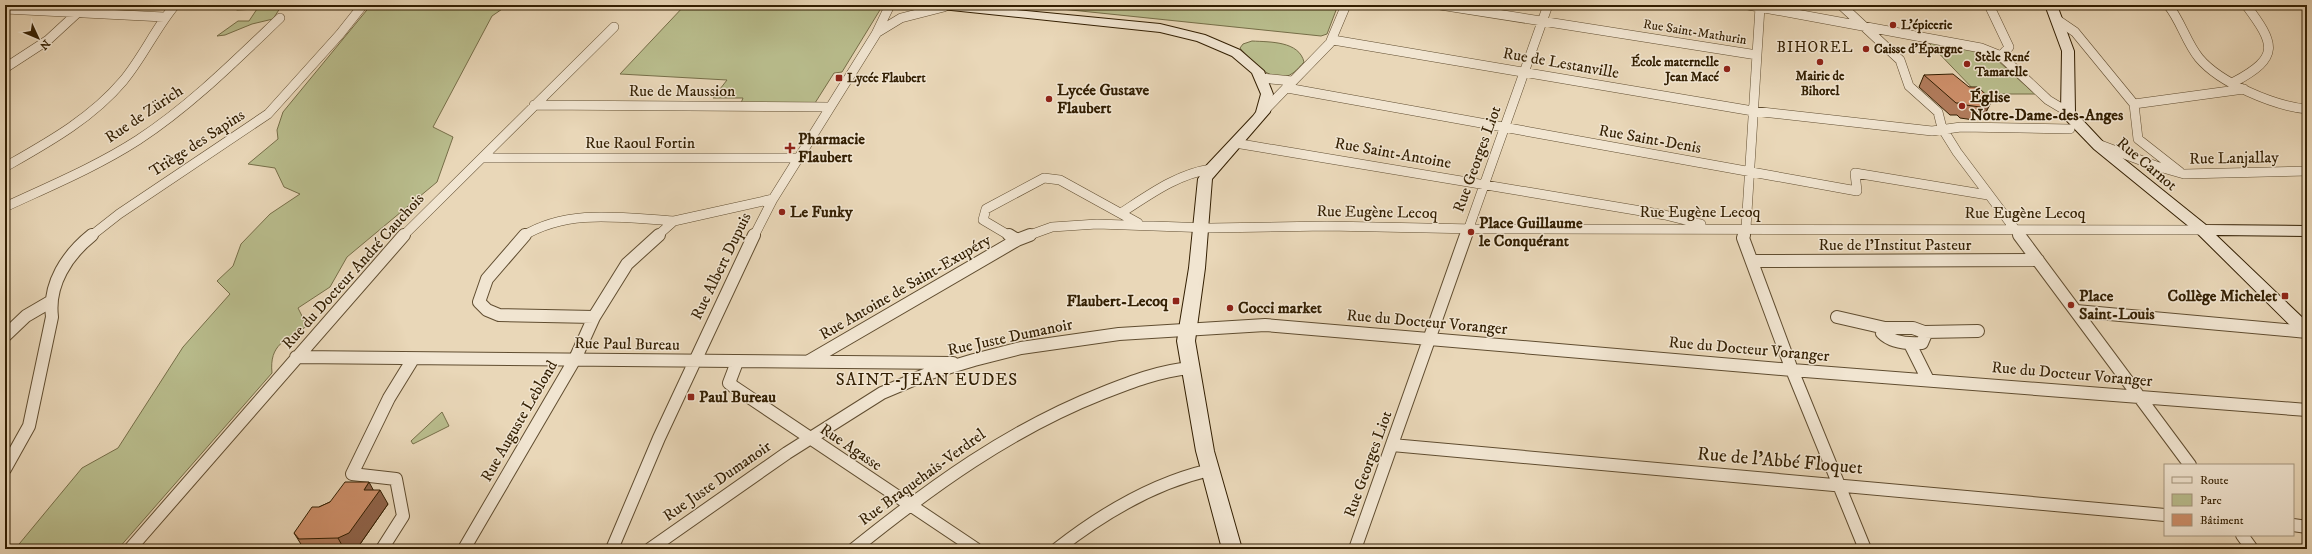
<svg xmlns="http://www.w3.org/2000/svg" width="2312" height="554" font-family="'IM FELL DW Pica',serif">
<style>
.green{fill:#b9bd8d;stroke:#766e48}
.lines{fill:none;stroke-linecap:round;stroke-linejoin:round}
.street-far1-casing{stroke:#604d30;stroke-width:10}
.street-casing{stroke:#604d30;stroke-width:14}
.secondary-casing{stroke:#331f02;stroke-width:2}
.street-far1{stroke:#f1e5d1;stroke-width:9}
.street{stroke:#f1e5d1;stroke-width:12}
.secondary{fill:#f1e5d1;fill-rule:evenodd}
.wall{fill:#b07b5b;stroke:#331f02}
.shaded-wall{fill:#90644a;stroke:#331f02}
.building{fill:#cd8f6a;stroke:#331f02}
.poi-dot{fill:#8f2418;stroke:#f1e5d1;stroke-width:1.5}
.labels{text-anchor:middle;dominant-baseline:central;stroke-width:3;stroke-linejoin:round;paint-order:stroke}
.far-poi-label{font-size:13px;font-weight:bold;fill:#331f02;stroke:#f1e5d1;text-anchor:start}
.far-street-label{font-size:13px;fill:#331f02;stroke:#f1e5d1}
.far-quarter-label{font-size:15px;letter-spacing:1px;fill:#331f02;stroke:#f1e5d1}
.street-label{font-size:16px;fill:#331f02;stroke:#f1e5d1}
.poi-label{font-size:16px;font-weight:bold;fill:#331f02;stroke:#f1e5d1;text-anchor:start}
.neighbourhood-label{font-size:17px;letter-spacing:1px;fill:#331f02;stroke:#f1e5d1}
.near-street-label{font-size:19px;fill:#331f02;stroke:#f1e5d1}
</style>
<rect width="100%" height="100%" fill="#e9d7b8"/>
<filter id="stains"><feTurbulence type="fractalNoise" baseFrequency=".005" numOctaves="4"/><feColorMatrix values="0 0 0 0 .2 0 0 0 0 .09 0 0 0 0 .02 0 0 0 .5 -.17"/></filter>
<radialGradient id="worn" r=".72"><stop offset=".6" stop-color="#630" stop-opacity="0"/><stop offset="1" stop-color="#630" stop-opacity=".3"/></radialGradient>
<path class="green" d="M228,5H282L273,19L252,24L225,35L217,36L238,21H249L257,9L237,10Z
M371,5H508L492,16L433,127L453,137L437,182L347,257L330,287L298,308L307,326C286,340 269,344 272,373L118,549H15L82,468L118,448L183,347L230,294L217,281L233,266L241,244L270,214L300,194L284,187L275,168L248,164L278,139L277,130L283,112Z
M685,5H883L842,72L834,73L815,103H741L743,98H713L727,80L620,74Z
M1023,5H1338L1327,34L1321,36Z
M1252,41C1270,42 1299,41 1304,62C1301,65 1297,70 1293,73C1274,87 1251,61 1240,48L1243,44Z
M1928,42L1987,53L1996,59L2035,94H1978Z
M442,412L449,426L413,444L411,441Z"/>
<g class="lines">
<g class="street-far1-casing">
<path id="street-far1" d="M1440,5L1757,55
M1748,5L1981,48L2001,56L2048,100L2068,112
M1841,5L1900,60L1909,86L1938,112L1942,128L1957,152L2020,236
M1989,5L2009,47L2001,56
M2168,5C2181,21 2186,42 2199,58C2220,83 2274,106 2307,109
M5,9L164,17
M2056,19L2075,32L2134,104
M878,32L901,18L944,7
M5,35V47
M1333,40L1753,111L1932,131L1961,127L2070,129
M5,68L48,40L86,5
M1261,78L1292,81
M2234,82C2281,57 2275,44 2246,5
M1287,88L1857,191L1855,173L1988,195
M534,105L829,107
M1263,112L1330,43L1346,5
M1235,143L1665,215L1701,224
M2095,143L2156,166L2184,174L2307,171
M482,158H799
M5,167C47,143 91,119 123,81C143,57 155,29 175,5
M2180,172L2138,139L2134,104L2244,89
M5,207C50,186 96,167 138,140C190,106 235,61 280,18
M1121,213C1149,195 1177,174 1211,169
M91,236L119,214L268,114L340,34L363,5
M403,236L614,27
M523,236C569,208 623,218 674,221
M657,236L674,221L773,199
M754,236L773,199L876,34L890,5
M1010,236L983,220L986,209L1044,178L1060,180L1138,223
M1027,236L1052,227L1097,224L1210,228L1327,226L1476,229L2202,230
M1466,236L1548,5
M1744,236L1746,228L1760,7"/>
</g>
<g class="street-casing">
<path id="street" d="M525,235L487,279L479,302L487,310L499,315L594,317
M1009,235L1017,240
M1744,235L1743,238L1792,370L1865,549
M2019,235L2190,465
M1753,261L2038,260
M2076,311L2307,332
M1837,317L1885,328
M1885,328H1913L1924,332L1925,336L1922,343C1908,344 1892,343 1882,333Z
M1924,332L1978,331
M5,336L26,316L50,302
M1910,344L1928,380
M296,357L953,363
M809,361L1017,240L1030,235
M737,362L729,383L734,387L976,549
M1392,445L2165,515
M5,469L29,426L52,317C48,284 67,255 92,235
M2293,525L2307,527
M2242,535L2252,549
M130,549L404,235
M382,549L403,516L396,479L352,474L389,398L413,359
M464,549L575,359L594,317L627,264L659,235
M612,549L659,438L754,235
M650,549L787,453L882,393L927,374L974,360L1021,348L1119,334L1265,325L1792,370L2307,410
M854,549C931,487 1009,430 1103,393C1131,382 1159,371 1190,368
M1057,549C1103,513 1153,483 1210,470
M1355,549L1466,235"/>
</g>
<g class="secondary-casing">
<path id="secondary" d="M926,5H966L1160,24L1205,35L1240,50L1264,71L1273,94L1270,112L1212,179L1205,268L1195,341L1214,451L1242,549H1222L1196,451L1177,341L1189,268L1198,179L1206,166L1253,116L1256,112L1261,94L1252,73L1232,56L1197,41L1160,32L932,8Z
M2045,5H2057L2074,51L2075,112L2104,143L2206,225L2307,226V236L2216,235L2307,322V337L2301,336L2197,233L2094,149L2067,121L2061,112L2062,51Z"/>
</g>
<use href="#street-far1" class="street-far1"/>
<use href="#street" class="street"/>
<use href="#secondary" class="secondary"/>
</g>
<path class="wall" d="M1924,75L1969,87L1992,100L1986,112L1974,120L1960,118L1957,115H1950L1919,87Z
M373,490L388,504L358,547L354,549H304L294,533L319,507L330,502Z"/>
<path class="shaded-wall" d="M1992,100L1986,112L1974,120L1980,107Z
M369,482L376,495L380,490L388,504L358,547L354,549H344L338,538L364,490Z"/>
<path class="building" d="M1953,74L1969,87H1977L1981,90L1992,100L1980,107L1966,105L1963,103H1956L1924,75Z
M345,482H369L364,490H380L349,533L338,538L299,539L294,533L312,507H319L330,502Z"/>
<g class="poi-dot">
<circle cx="1893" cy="25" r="4"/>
<circle cx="1866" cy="49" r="4"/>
<circle cx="1820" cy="62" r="4"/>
<circle cx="1967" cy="64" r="4"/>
<circle cx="1727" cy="69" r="4"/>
<rect x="835" y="74" width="8" height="8" rx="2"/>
<circle cx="1049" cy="99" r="4"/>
<circle cx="1962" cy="106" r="4"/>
<path d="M788 142h4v4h4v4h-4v4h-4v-4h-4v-4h4z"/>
<circle cx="782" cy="212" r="4"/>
<circle cx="1471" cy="232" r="4"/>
<rect x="2281" y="292" width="8" height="8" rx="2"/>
<rect x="1172" y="297" width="8" height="8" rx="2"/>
<circle cx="2071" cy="305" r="4"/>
<circle cx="1230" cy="308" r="4"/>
<rect x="687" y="393" width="8" height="8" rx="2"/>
</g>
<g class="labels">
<g class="far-poi-label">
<text x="1901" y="25">L'épicerie</text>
<text x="1874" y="49">Caisse d'Épargne</text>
<text x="1975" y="57">Stèle René<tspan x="1975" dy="15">Tamarelle</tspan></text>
<text x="1719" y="62" text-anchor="end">École maternelle<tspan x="1719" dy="15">Jean Macé</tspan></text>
<text x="1820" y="76" text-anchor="middle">Mairie de<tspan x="1820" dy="15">Bihorel</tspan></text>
<text x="847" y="78">Lycée Flaubert</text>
</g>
<g class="far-street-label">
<text transform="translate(1695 32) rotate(9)">Rue Saint-Mathurin</text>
</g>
<g class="far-quarter-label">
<text x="1815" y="47">BIHOREL</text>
</g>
<g class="street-label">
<text transform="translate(1561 63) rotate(10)">Rue de Lestanville</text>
<text x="682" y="91">Rue de Maussion</text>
<text transform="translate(144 114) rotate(-34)">Rue de Zürich</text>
<text transform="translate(1650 139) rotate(10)">Rue Saint-Denis</text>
<text transform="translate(197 143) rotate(-33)">Triège des Sapins</text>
<text x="640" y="143">Rue Raoul Fortin</text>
<text transform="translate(1393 153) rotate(10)">Rue Saint-Antoine</text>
<text transform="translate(2234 158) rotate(-1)">Rue Lanjallay</text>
<text transform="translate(1477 159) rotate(-70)">Rue Georges Liot</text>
<text transform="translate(2147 164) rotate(40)">Rue Carnot</text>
<text transform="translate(1377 212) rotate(1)">Rue Eugène Lecoq</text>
<text x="1700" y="212">Rue Eugène Lecoq</text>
<text x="2025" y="213">Rue Eugène Lecoq</text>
<text x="1895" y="245">Rue de l'Institut Pasteur</text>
<text transform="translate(721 266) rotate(-64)">Rue Albert Dupuis</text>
<text transform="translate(353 271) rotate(-48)">Rue du Docteur André Cauchois</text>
<text transform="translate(905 287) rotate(-30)">Rue Antoine de Saint-Exupéry</text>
<text transform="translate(1427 322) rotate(5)">Rue du Docteur Voranger</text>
<text transform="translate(1010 337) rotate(-12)">Rue Juste Dumanoir</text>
<text transform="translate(627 344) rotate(1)">Rue Paul Bureau</text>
<text transform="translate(1749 349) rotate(5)">Rue du Docteur Voranger</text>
<text transform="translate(2072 374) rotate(5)">Rue du Docteur Voranger</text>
<text transform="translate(519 421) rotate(-60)">Rue Auguste Leblond</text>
<text transform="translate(851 447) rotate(34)">Rue Agasse</text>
<text transform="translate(1368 464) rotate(-70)">Rue Georges Liot</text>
<text transform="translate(922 477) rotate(-36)">Rue Braquehais-Verdrel</text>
<text transform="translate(717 481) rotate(-35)">Rue Juste Dumanoir</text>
</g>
<g class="poi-label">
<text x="1057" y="90">Lycée Gustave<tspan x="1057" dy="18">Flaubert</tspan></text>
<text x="1970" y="97">Église<tspan x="1970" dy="18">Notre-Dame-des-Anges</tspan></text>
<text x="798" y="139">Pharmacie<tspan x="798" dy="18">Flaubert</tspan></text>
<text x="790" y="212">Le Funky</text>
<text x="1479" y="223">Place Guillaume<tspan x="1479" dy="18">le Conquérant</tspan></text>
<text x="2079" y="296">Place<tspan x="2079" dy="18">Saint-Louis</tspan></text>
<text x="2277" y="296" text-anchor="end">Collège Michelet</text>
<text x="1168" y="301" text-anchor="end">Flaubert-Lecoq</text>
<text x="1238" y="308">Cocci market</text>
<text x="699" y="397">Paul Bureau</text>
</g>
<g class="neighbourhood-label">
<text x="927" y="380">SAINT-JEAN EUDES</text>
</g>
<g class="near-street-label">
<text transform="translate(1780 461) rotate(5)">Rue de l'Abbé Floquet</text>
</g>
</g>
<rect width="2312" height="554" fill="none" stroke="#e9d7b8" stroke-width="20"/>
<rect x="6" y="6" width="2300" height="542" fill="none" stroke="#331f02" stroke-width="2"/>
<rect x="10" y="10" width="2292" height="534" fill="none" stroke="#331f02"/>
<rect x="2164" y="464" width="130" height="72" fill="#f1e5d1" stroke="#a5967e"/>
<rect x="2172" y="477" width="20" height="6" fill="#f1e5d1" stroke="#a5967e"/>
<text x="2200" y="484" font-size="12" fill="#331f02">Route</text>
<rect x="2172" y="494" width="20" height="12" fill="#b9bd8d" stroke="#a5967e"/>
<text x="2200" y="504" font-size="12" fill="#331f02">Parc</text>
<rect x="2172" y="514" width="20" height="12" fill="#cd8f6a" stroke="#a5967e"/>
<text x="2200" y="524" font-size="12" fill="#331f02">Bâtiment</text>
<g transform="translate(38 38) rotate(134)" stroke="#f1e5d1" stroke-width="3" paint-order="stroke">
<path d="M0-3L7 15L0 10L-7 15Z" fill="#331f02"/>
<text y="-6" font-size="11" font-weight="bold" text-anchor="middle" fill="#331f02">N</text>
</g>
<rect width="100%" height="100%" filter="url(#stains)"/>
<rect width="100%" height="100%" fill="url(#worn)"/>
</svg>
